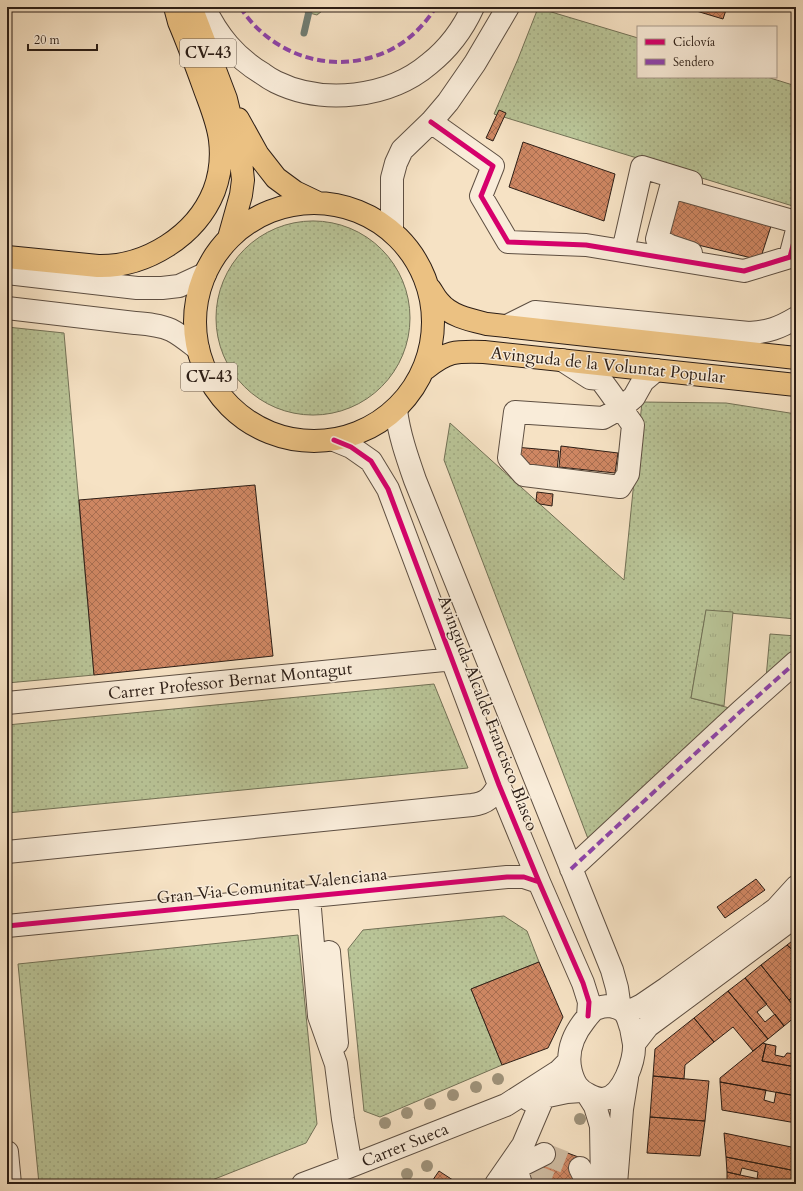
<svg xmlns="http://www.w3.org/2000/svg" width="803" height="1191" font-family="Cardo,serif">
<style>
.grass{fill:url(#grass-dots);stroke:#727156}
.park{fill:url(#park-tufts);stroke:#727156}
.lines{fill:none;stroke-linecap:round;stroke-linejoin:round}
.stream{stroke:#707e74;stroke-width:7}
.building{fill:url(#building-cross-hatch);stroke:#2c1e16}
.minor-tunnel{stroke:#cebba1;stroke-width:22;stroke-dasharray:22 11;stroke-linecap:butt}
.minor-casing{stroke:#5e4f42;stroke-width:24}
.major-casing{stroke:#2c1e16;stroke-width:24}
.minor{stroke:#f9ecd9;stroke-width:22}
.major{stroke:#ebc182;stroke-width:22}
.quiet{stroke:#8e44ad;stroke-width:4;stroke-dasharray:8 4;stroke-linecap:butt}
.cycleway-casing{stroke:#f9ecd9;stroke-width:8}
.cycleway{stroke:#d6006c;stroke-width:5}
.tree{fill:#9e927a}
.labels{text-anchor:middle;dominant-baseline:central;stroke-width:3;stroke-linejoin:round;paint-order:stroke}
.shield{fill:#f9ecd9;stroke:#6a5c50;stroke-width:1}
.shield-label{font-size:16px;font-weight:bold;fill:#2c1e16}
.street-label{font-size:17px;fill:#2c1e16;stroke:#f9ecd9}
</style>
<defs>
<pattern id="grass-dots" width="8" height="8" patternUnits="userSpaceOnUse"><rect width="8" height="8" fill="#b9c497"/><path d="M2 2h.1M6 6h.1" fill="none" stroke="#9fa881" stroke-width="1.8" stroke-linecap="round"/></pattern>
<pattern id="park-tufts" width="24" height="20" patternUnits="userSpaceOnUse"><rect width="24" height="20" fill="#b9c497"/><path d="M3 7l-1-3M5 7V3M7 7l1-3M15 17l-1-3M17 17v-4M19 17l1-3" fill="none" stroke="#9fa881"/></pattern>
<pattern id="building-cross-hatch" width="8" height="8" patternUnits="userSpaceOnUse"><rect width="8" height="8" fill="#cf8763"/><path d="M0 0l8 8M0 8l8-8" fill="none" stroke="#a86e51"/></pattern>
</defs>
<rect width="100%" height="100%" fill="#f6e2c4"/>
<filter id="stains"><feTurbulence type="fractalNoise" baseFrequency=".005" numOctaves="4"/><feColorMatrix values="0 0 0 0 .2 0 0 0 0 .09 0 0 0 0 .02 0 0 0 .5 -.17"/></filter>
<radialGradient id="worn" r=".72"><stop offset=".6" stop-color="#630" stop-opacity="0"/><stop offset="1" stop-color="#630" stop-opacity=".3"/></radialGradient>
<path class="grass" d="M287,7H327L317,15Z
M538,8L638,38V77H767L796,86V207L494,114L518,59Z
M216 318a97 97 0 1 1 194 0a97 97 0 1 1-194 0Z
M7,327L64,333L94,675L7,683Z
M642,402L726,403L796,414V619L706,611L691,698L741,711L590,844L444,460L450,423L624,580Z
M770,634L796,636V650L766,678Z
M434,684L468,768L7,813V725Z
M504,916L527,931L539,962L471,989L502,1065L380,1117L364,1111L348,949L363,930Z
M298,935L317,1124L306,1143L202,1184H39L18,964Z"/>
<path class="park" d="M706,610L733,612L724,706L691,698Z"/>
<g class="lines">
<path class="stream" d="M304,33L310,7"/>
</g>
<path class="building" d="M683,7H727L723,19Z
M499,110L506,113L493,141L486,138Z
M523,142L615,174L604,221L509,187Z
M677,194L772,223L760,260L665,237Z
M504,446L559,451L557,471L502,466Z
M561,446L618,453L615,473L559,467Z
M255,485L273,656L94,675L79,500Z
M537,492L553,494L552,506L540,504L536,501Z
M756,879L765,890L725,918L717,907Z
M796,938V953L787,945Z
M787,945L796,953V995L789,1000L761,965Z
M539,962L563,1017L548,1048L502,1065L471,989Z
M761,965L796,1009V1016L784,1026L745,978Z
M745,978L767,1004L757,1012L765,1022L775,1014L784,1026L768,1039L728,991Z
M728,991L768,1039L753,1051L733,1027L714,1042L694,1018Z
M796,995V1009L789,1000Z
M694,1018L714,1042L685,1065L684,1079L653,1076L655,1049Z
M763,1043L766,1044L762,1061L796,1067V1096L720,1082V1078Z
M766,1044L776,1046L775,1055L784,1057L787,1053L796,1054V1067L762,1061Z
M653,1076L709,1081L705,1121L650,1117Z
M720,1082L766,1090L764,1100L774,1103L776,1092L796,1096V1123L722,1110Z
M650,1117L705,1121L700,1156L647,1153Z
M724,1133L796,1148V1171L726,1157Z
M549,1146L581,1158L579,1184H524Z
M726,1157L796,1171V1184H783L757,1179L758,1172L742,1168L740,1175L727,1172Z
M439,1171L442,1173L459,1184H430Z
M727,1172L740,1175L783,1184H727Z"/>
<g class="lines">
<path class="minor-tunnel" d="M544,1154L580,1168
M530,1174L555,1184"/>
<g class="minor-casing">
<path id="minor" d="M204,7C218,36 235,57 263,74C267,77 272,80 276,82C323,105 389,98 429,64C448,49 463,29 473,7
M431,122L493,166L481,196L508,242L586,245L744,271L790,257L796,234
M392,231V178L396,163L402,150L431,122L448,102L475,63L508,7
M623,251L642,167L691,182
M691,253L670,246L657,239L671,187L796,222
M7,273L137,288H162L179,286L205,274
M7,308L135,323C147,324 160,325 171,330C181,335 189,342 198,349
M507,326L535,312L749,333C768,332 779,328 796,318
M562,360L590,378L600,379C612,394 622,410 633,425L628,474L620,487L524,475L509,458L515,412L603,418L621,408L634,397L643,381L656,370
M396,410C399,434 407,457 415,480L612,970L617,988L620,1009
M334,440L351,447L371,461L388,489L499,785L539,882L583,983L589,1002L588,1016
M7,703L444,660L453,661
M7,852L472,805C487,803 491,798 499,785
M571,869L741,711L796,662
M309,897L319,1016L336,1064L343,1119L351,1166
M7,926L507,877H524L539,882
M329,952L337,1043
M610,1006C615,1007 620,1008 624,1012C628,1016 629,1023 631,1028C632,1033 633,1039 634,1044C635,1060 623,1097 603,1099C598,1099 593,1097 589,1095C578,1090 574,1083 571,1072C566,1053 573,1035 585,1020C588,1016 591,1012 595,1009C600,1007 605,1006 610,1006Z
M625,1012L634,1009L642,1005L667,988L776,909L796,887
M634,1044L648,1026L796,916
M588,1095L595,1106L601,1126L602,1184
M529,1100L567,1092L581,1091
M7,1152L10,1184
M580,1168L588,1184
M303,1184L351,1166L506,1105L559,1071L569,1061
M496,1184L523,1145L543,1098
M521,1184L516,1168L544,1154
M616,1184L622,1109L627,1078"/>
</g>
<g class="major-casing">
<path id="major" d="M191,7L226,99L241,161L243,180L241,195L229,238
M238,119L258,155L276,178L295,192L318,203
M195 322a119 119 0 1 1 238 0a119 119 0 1 1-238 0Z
M7,257L98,266C146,267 196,236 214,191C220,175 222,156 220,140C218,122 210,104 204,87C196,65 188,43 179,22L175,7
M430,289C433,293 435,298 439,302C450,316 470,320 487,324L796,358
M425,369C447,351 455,351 484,352L796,385"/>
</g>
<use href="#minor" class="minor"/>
<use href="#major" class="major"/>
<path class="quiet" d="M240,7C273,58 338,77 392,49C411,39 425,24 436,7
M571,869L741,711L796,662"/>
<g class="cycleway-casing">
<path id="cycleway" d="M431,122L493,166L481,196L508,242L586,245L744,271L790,257L796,234
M334,440L351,447L371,461L388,489L499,785L539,882L583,983L589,1002L588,1016
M7,926L507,877H524L539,882"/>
</g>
<use href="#cycleway" class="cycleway"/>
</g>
<g class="tree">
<circle cx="498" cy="1079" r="6"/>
<circle cx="476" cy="1087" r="6"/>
<circle cx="453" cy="1095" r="6"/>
<circle cx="430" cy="1104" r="6"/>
<circle cx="407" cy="1113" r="6"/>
<circle cx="580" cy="1119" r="6"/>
<circle cx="385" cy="1123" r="6"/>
<circle cx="427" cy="1166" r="6"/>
<circle cx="407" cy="1174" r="6"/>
</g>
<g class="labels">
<g class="shield">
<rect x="180" y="39" width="56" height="28" rx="3"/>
<rect x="181" y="363" width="56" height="28" rx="3"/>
</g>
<g class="shield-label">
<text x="208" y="53">CV-43</text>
<text x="209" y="377">CV-43</text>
</g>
<g class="street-label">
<text transform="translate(608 365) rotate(6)">Avinguda de la Voluntat Popular</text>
<text transform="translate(230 681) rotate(-6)">Carrer Professor Bernat Montagut</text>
<text transform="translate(488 713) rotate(69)">Avinguda Alcalde Francisco Blasco</text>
<text transform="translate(272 886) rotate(-6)">Gran Via Comunitat Valenciana</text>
<text transform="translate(405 1145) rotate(-22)">Carrer Sueca</text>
</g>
</g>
<rect width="803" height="1191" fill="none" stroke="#f6e2c4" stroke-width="24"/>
<rect x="8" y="8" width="787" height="1175" fill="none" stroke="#2c1e16" stroke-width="2"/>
<rect x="12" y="12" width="779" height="1167" fill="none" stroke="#2c1e16"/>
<rect x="637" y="26" width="140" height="52" fill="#f9ecd9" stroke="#a79a8b"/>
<rect x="645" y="39" width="20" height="6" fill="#d6006c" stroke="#a79a8b"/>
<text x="673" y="46" font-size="12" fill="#2c1e16">Ciclovía</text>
<rect x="645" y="59" width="20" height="6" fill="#8e44ad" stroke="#a79a8b"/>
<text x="673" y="66" font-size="12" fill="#2c1e16">Sendero</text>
<path d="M28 44v6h69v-6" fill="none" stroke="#2c1e16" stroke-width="2"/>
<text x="34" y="44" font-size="12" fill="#2c1e16" stroke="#f9ecd9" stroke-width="3" paint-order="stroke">20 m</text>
<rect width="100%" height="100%" filter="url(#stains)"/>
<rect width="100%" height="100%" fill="url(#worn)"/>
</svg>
